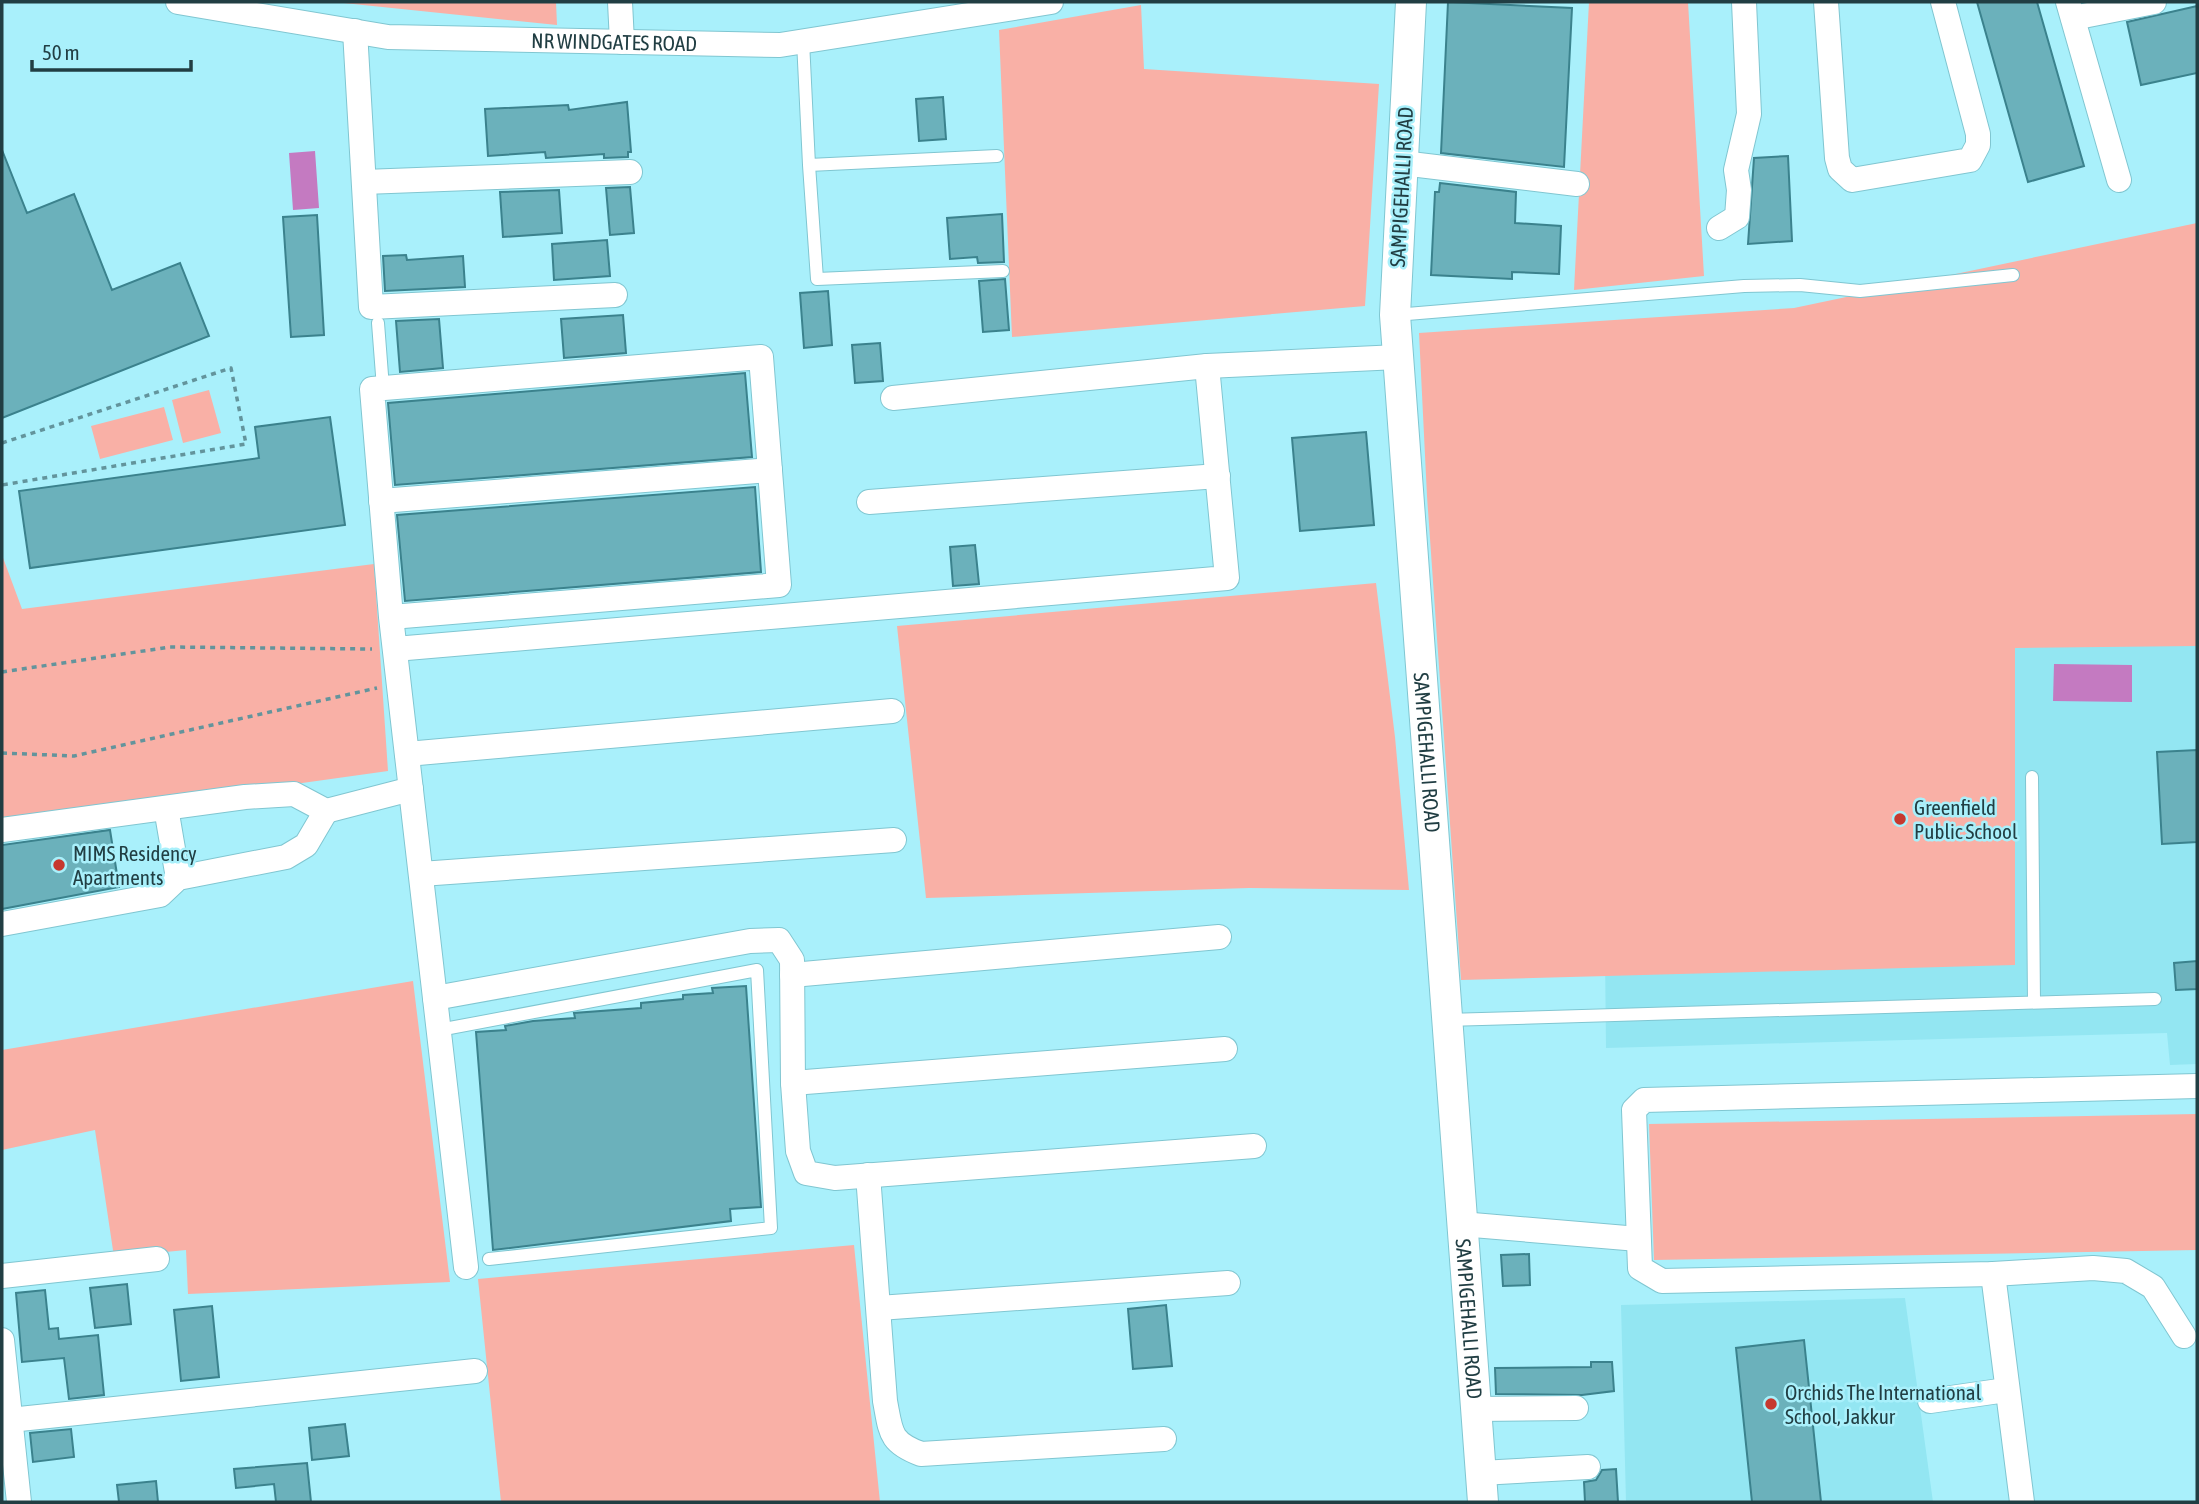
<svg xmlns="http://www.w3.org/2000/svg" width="2199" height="1504" font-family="'Asap Condensed',sans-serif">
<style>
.built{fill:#93e6f2}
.green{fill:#f9b0a6}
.water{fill:#c47ac1}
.building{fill:#6bb1bb;stroke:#3b828d;stroke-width:2}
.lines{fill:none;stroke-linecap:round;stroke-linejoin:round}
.service-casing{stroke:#80c6d1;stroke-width:14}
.minor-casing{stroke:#80c6d1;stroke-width:26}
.tertiary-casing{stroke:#80c6d1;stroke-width:32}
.path{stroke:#63949c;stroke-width:3.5;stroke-dasharray:5 5;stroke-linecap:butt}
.service{stroke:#fff;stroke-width:12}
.minor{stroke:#fff;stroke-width:24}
.tertiary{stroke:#fff;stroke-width:30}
.poi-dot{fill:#c6382f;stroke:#a9f0fb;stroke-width:2.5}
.labels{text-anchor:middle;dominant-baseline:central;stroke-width:5;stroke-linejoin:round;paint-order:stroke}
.street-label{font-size:21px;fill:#213e43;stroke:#a9f0fb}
.poi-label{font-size:21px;fill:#213e43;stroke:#a9f0fb;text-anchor:start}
</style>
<rect width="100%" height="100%" fill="#a9f0fb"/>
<path class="built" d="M2041,646H2197V1064L2170,1065L2167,1033L1606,1048L1602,661Z
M1905,1298L1933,1502H1626L1621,1305Z"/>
<path class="green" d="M334,2H556L557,25Z
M1589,2H1688L1704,276L1574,290Z
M1141,5L1144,69L1379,84L1365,306L1012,337L999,30Z
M2197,223V646L2015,648V965L1461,980L1427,496L1419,333L1794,308Z
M209,390L221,433L183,443L172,400Z
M164,407L173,440L100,459L91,426Z
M2,555L22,609L374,564L388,771L2,825Z
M1376,583L1395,737L1409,890L1249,888L926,898L897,626Z
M413,981L450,1282L188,1294L186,1250L114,1257L95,1130L2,1150V1050Z
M2197,1114V1250L1654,1260L1649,1124Z
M854,1245L880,1502H501L478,1279Z"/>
<path class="water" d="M315,151L319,208L293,210L289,153Z
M2054,664L2132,665V702L2053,701Z"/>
<path class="building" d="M1448,2L1572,8L1564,167L1441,153Z
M1977,2H2037L2084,166L2028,182Z
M2197,6V73L2141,85L2127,22Z
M943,97L946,139L919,141L916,99Z
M627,102L631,152H628V157L604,158V154L546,158L545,152L488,156L485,109L568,105L569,110Z
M2,150L27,213L74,194L112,290L180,263L209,336L2,418Z
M1788,156L1792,241L1748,244L1754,158Z
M1440,183L1516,192L1515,223L1561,226L1559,274L1512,272V279L1431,275L1435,192H1439Z
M630,187L634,233L610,235L606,188Z
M559,190L562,233L503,237L500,192Z
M1002,214L1004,262L978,263L977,257L950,259L947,218Z
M317,215L324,335L291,337L283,217Z
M607,240L610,276L554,280L552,244Z
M406,255L407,260L463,256L465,287L385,291L383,256Z
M1005,279L1009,330L983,332L979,281Z
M828,291L832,345L804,348L800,293Z
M623,315L626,353L564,358L561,319Z
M439,319L443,368L400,372L396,321Z
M880,343L883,381L855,383L852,345Z
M745,373L752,457L395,485L388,403Z
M330,417L345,525L30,568L19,491L259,458L255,427Z
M1366,432L1374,525L1300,531L1292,438Z
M755,487L761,572L405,601L397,515Z
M975,545L979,584L953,586L950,547Z
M2197,750V842L2162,844L2157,752Z
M110,830L119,887L2,909V845Z
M2197,961V989L2176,990L2174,963Z
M746,986L761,1207L730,1209L731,1221L493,1250L476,1032L506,1030L505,1026L533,1021L575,1018L574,1013L641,1008V1003L683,999V995L713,993L712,988Z
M1529,1254L1530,1285L1503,1286L1501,1255Z
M127,1284L131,1324L95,1328L90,1288Z
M45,1290L49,1329L58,1328L59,1339L98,1335L104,1395L69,1399L64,1358L22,1362L16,1293Z
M1166,1305L1172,1366L1133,1369L1128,1309Z
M212,1306L219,1377L181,1381L174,1310Z
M1804,1340L1821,1502H1752L1736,1348Z
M1591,1362H1612L1614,1391L1582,1395L1496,1394L1495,1368L1591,1367Z
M345,1424L349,1456L312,1460L309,1428Z
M71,1429L74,1457L33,1462L30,1433Z
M307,1463L311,1502H276L274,1484L236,1488L234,1469Z
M1616,1469L1618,1502H1585L1584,1482L1596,1480L1602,1470Z
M156,1481L158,1502H119L117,1485Z"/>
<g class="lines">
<g class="service-casing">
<path id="service" d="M803,41L809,165L997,156
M809,165L817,279L1003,271
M1395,315L1744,286L1800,285L1860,291L2013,275
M378,323L383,388
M2032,777L2034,1002
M1446,1020L2155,999
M439,1030L757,970L771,1228L489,1259"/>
</g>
<g class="minor-casing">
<g id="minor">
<path id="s1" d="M178,2L388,37L780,45L1051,2"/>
<path d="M620,2L622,42"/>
<path d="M1826,2L1837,158L1840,169L1852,180L1970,160L1978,145V134L1943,2"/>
<path d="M2068,2L2119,180"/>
<path d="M2073,18L2154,2"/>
<path d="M355,31L371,307L615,295"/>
<path d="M1402,163L1577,184"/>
<path d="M364,182L630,172"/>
<path d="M1719,228L1737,217L1739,190L1736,170L1749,114L1744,2"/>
<path d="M893,398L1207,366L1398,357"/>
<path d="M381,501L770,470"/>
<path d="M869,502L1218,476"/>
<path d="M391,617L779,585L761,357L372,389L391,617L466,1267"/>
<path d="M395,649L1227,578L1207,366"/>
<path d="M407,754L892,711"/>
<path d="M166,808L178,878"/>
<path d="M2,830L245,797L294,794L326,811L411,789"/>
<path d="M421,874L894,840"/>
<path d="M2,924L160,895L178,878L286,857L306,845L326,811"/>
<path d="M792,975L1219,937"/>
<path d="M435,998L750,941L779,940L792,960L793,1083L798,1151L806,1173L835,1178L1254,1146"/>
<path d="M793,1083L1225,1049"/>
<path d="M868,1175L885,1401C891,1432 889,1442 921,1454L1164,1439"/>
<path d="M1461,1224L1638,1239"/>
<path d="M1993,1274L2022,1502"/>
<path d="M2,1276L157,1259"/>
<path d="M879,1308L1228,1283"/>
<path d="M2184,1336L2153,1287L2126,1271L2093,1268L1993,1274L1662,1281L1640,1268L1634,1110L1644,1100L2197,1086"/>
<path d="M2,1340L19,1502"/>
<path d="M1930,1401L2006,1390"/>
<path d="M1476,1409L1576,1408"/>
<path d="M10,1420L475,1371"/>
<path d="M1481,1473L1588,1467"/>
</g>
</g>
<g class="tertiary-casing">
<g id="tertiary">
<path id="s2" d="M1411,2L1395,315L1483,1502"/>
</g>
</g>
<path class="path" d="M2,443L231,368L246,444L2,485
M2,672L170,647L372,649
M2,753L74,756L377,688"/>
<use href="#service" class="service"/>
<use href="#minor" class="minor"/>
<use href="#tertiary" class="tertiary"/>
</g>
<g class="poi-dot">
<circle cx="1900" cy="819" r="7"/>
<circle cx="59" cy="865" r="7"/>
<circle cx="1771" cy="1404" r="7"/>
</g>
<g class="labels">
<g class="street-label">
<text stroke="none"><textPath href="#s1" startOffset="439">NR WINDGATES ROAD</textPath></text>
<text transform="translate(1401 187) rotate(-87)">SAMPIGEHALLI ROAD</text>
<text stroke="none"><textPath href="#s2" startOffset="752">SAMPIGEHALLI ROAD</textPath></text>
<text stroke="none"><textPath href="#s2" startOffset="1320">SAMPIGEHALLI ROAD</textPath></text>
</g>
<g class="poi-label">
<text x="1914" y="807">Greenfield<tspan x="1914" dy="24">Public School</tspan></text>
<text x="73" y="853">MIMS Residency<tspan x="73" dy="24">Apartments</tspan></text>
<text x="1785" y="1392">Orchids The International<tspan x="1785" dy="24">School, Jakkur</tspan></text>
</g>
</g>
<rect width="2199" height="1504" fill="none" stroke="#213e43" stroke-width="7"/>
<path d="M32 60v10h159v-10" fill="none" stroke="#213e43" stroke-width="3.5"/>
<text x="42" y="60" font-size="21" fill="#213e43" stroke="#a9f0fb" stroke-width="5" paint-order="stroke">50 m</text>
</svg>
